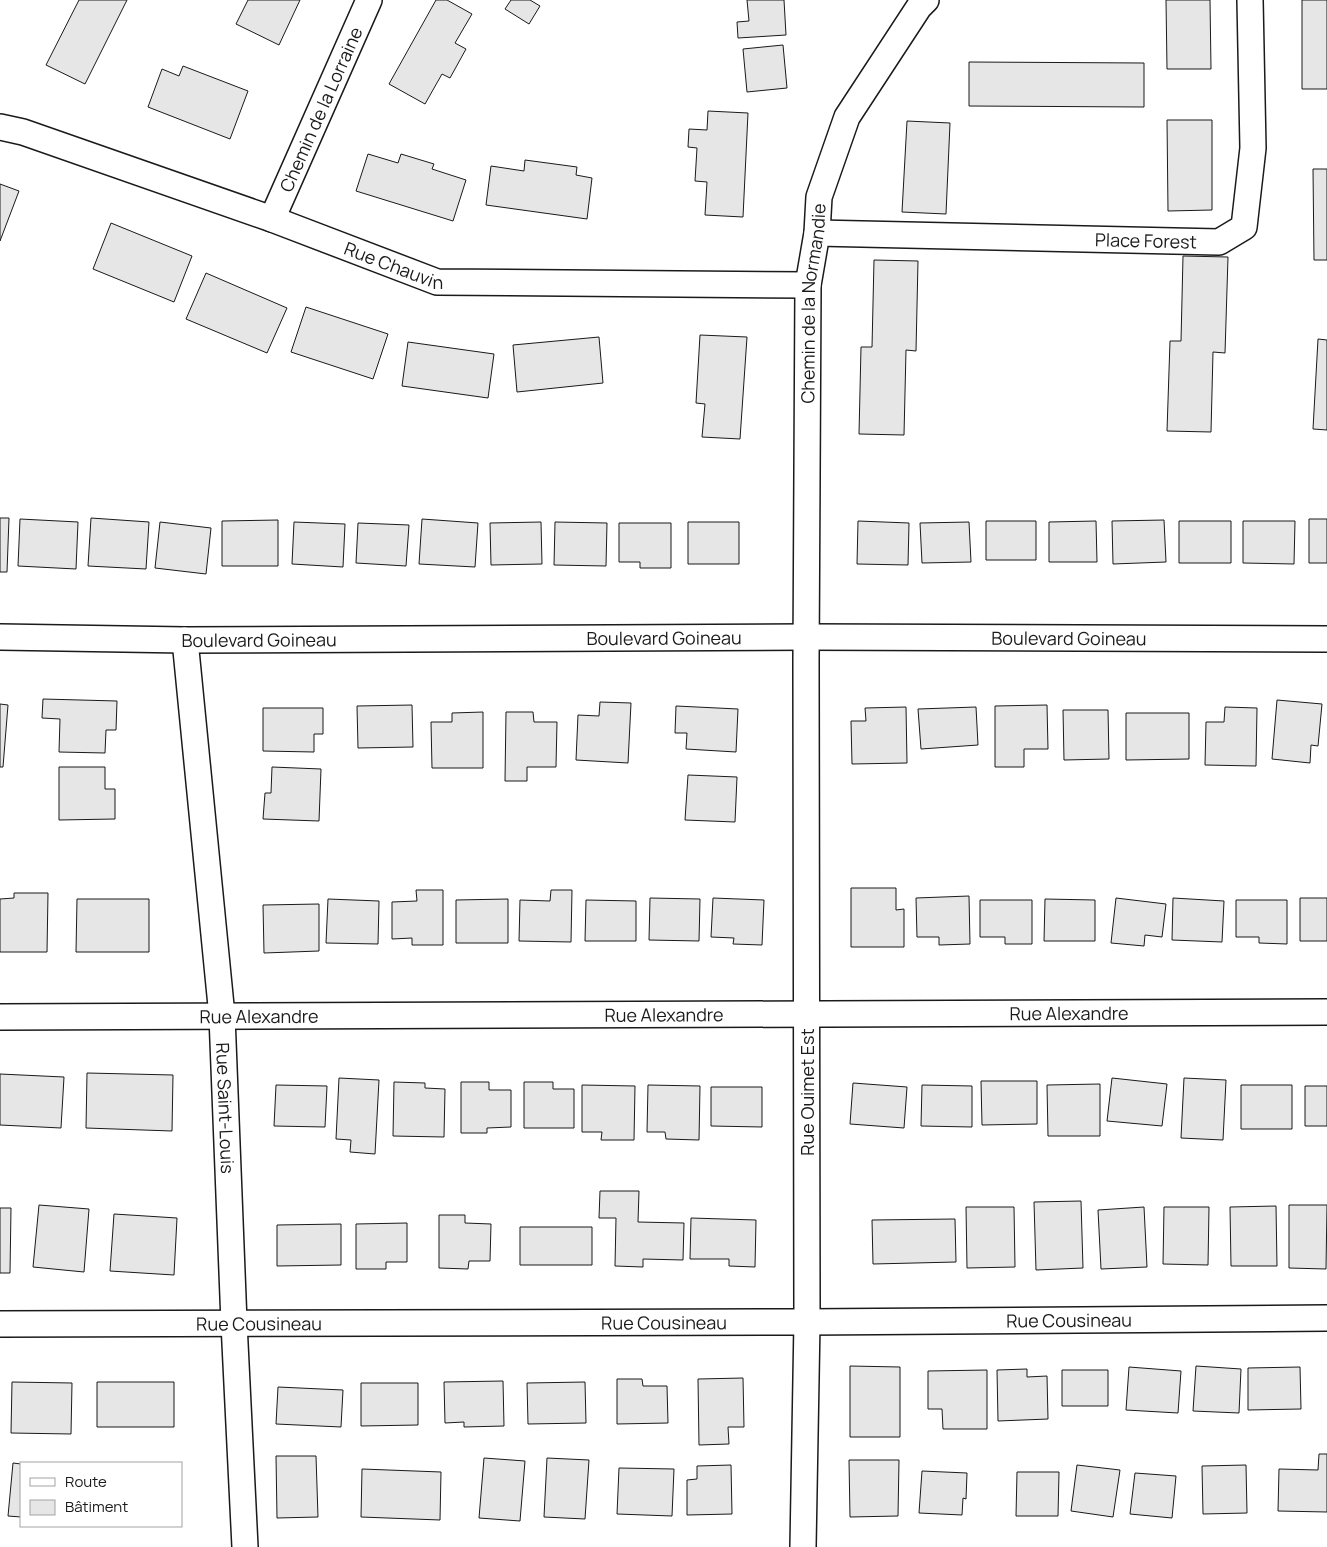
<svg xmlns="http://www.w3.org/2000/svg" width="1327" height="1547" font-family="Manrope,sans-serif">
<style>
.building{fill:#e6e6e6;stroke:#1a1a1a}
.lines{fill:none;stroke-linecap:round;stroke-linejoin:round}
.street-casing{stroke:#1a1a1a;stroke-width:28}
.street{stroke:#fff;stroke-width:25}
.labels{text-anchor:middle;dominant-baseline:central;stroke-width:4;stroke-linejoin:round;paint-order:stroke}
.street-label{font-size:18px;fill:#1a1a1a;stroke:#fff}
</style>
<rect width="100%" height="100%" fill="#fff"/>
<path class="building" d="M79,0H127L85,84L46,65Z
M248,0H300L279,45L236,24Z
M436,0H447L472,14L455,43L466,49L450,78L442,74L425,104L389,84Z
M511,0H530L540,6L529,24L505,9Z
M747,0H784L786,35L738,38L737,22L749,21Z
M1166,0H1210L1211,69H1167Z
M1302,0H1327V89H1302Z
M783,45L787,88L747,92L743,49Z
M969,62L1144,63V107L969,106Z
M183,66L248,91L230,139L148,107L162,69L179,76Z
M708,111L748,113L743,217L705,215L707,182L695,181L697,148L688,147L689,129L707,130Z
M1167,120H1212V210L1168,211Z
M907,121L950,123L946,214L902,212Z
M368,154L398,163L401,154L434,164L432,169L466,180L453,221L356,191Z
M525,160L577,167L576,175L592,178L587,219L486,205L491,166L524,171Z
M1313,169H1327V260H1314Z
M0,184L19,191L0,241Z
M111,223L192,256L174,302L93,269Z
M1183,256L1228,257L1225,353L1213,352L1211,432L1167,431L1170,341H1181Z
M874,260L918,261L916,351L906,350L904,435L859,434L861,347H872Z
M206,273L287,308L267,353L186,319Z
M306,307L388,334L373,379L291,352Z
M700,335L747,337L740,439L702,437L705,404L696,403Z
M599,337L603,383L517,392L513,345Z
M1318,339L1327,340V430L1313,429Z
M408,342L494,354L488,398L402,386Z
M0,518H9L7,572H0Z
M91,518L149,522L146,569L88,566Z
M20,519L78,522L76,569L18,566Z
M422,519L478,523L475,567L419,564Z
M1309,519H1327V563H1309Z
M278,520V566H222V521Z
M1164,520L1166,562L1113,564L1112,521Z
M858,521L909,523L908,565L857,564Z
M986,521H1036V560H986Z
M1096,521L1097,562H1049V522Z
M1179,521H1231V563H1179Z
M1243,521H1295L1294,564L1243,563Z
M160,522L211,528L206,574L155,568Z
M294,522L345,524L343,567L292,564Z
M541,522L542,564L491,565L490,523Z
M555,522L607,523L606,566L554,565Z
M688,522H739V564H688Z
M969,522L971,562L922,563L920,523Z
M358,523L409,525L406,566L356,563Z
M619,523H671V568H640V562H619Z
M43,699L117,701L116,730H106L105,753L59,752L60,719L42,718Z
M1277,700L1322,704L1318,746L1311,745L1310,763L1272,759Z
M600,702L631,703L628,763L576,760L578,715L599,716Z
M0,704L8,705L3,767H0Z
M412,705L413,747L358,748L357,706Z
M1047,705L1048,749H1024V767H995V706Z
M676,706L738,709L736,752L686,749L687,733H675Z
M906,707L907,763L852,764L851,721H866L865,708Z
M976,707L978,745L921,749L918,709Z
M1225,707L1257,708L1256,766L1205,765L1206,722H1224Z
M263,708H323V734H314V752L263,751Z
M1063,710H1108L1109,759L1064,760Z
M483,712V768H432L431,722H452V713Z
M506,712H533L534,722H557L556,767H527V781H505Z
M1126,713H1189V759L1126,760Z
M59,767H105V789H115V819L59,820Z
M272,767L321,769L319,821L263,819L265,793H271Z
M688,775L737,777L735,822L685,820Z
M851,888H896V910L904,909V947H851Z
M416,890H443V945H412V938L392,939V902L417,901Z
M551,890H572L571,942L519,941L520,900L550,901Z
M14,893H48L47,952H0V899L14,898Z
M969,896L970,944L939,945V937H917L916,898Z
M650,898L700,899L699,941L649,940Z
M713,898L764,900L762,945L733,944L734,938L711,937Z
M1116,898L1166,904L1162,937L1145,935L1144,946L1111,943Z
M1173,898L1224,901L1222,942L1172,940Z
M1300,898H1327V941H1300Z
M77,899H149V952H76Z
M328,899L379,901L378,944L326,943Z
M508,899V943H456V900Z
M1045,899L1095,900V941H1044Z
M586,900L636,901V941H585Z
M980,900H1032V944H1005V937H980Z
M1236,900H1287V944L1259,943V937H1236Z
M319,904V951L264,953L263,905Z
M87,1073L173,1075L172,1131L86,1128Z
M0,1074L64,1077L61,1128L0,1125Z
M339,1078L379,1080L375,1154L350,1152L351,1140L336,1139Z
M1112,1078L1167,1084L1162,1126L1107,1121Z
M1184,1078L1226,1080L1223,1140L1181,1138Z
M981,1081H1037V1124L982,1125Z
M394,1082L425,1083V1088L445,1089L444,1137L393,1136Z
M461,1082H489V1090H511V1127L487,1128V1133H461Z
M524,1082H553V1089H574V1128H524Z
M853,1083L907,1087L904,1128L850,1124Z
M1100,1084V1136H1048L1047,1085Z
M276,1085L327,1086L325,1127L274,1126Z
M582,1085L635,1086L634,1140H601L602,1132H582Z
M648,1085L700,1086L699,1140L666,1139L665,1132H647Z
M922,1085L972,1086V1127L921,1126Z
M1241,1085H1292V1129H1241Z
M1305,1086H1327V1126H1305Z
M711,1087H762V1127L711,1126Z
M600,1191H639L638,1222L684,1223L683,1260L643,1259V1267L615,1266L616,1218H599Z
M1081,1201L1083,1268L1036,1270L1034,1202Z
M39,1205L89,1209L84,1272L33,1267Z
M1289,1205H1327L1326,1269L1289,1268Z
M1276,1206L1277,1266H1231L1230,1207Z
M966,1207H1014L1015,1267L967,1268Z
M1144,1207L1147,1267L1101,1269L1098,1210Z
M1164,1207H1209L1208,1265L1163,1264Z
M0,1208H11L10,1273H0Z
M114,1214L177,1218L174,1275L110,1271Z
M439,1215H465V1223L491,1224L490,1261H469L468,1269L439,1268Z
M691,1218L756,1220L755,1267L729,1266V1259H690Z
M955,1219L956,1262L873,1264L872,1220Z
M407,1223V1262H386V1269H356V1224Z
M341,1224V1265L277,1266V1225Z
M520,1227H592V1265H520Z
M850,1366L900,1367V1437H850Z
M1196,1366L1241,1369L1239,1413L1193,1411Z
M1129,1367L1181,1371L1178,1413L1126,1410Z
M1300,1367L1301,1409L1248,1410V1368Z
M1027,1369V1377L1047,1376L1048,1419L998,1421L997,1370Z
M987,1370V1429H943L942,1409H928V1371Z
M1062,1370H1108V1406H1062Z
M743,1378L744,1427H728L729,1444L699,1445L698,1379Z
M617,1379H642L643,1386H667L668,1423L617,1424Z
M503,1381L504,1426L464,1427V1422L445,1423L444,1382Z
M12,1382L72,1383L71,1434L11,1433Z
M97,1382H174V1427H97Z
M585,1382L586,1423L528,1424L527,1383Z
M361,1383H418V1425L361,1426Z
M278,1387L343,1390L341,1427L276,1424Z
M1319,1454H1327V1512L1278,1511L1279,1469L1318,1470Z
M276,1456H316L318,1517L277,1518Z
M484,1458L525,1461L520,1521L479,1518Z
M547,1458L589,1460L585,1519L544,1517Z
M849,1460H899L898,1516L850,1517Z
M13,1463L21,1464V1517L8,1516Z
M731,1465L732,1514L687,1515V1480L697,1479V1466Z
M1077,1465L1120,1470L1113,1517L1071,1511Z
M1246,1465L1247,1513L1203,1514L1202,1466Z
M619,1468L674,1469L672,1516L617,1514Z
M362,1469L441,1472L440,1520L361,1517Z
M922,1471L967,1473L966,1499L963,1498L962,1515L919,1513Z
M1017,1472H1059L1058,1516H1016Z
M1135,1473L1176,1476L1172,1518L1130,1514Z"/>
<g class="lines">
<g class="street-casing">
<g id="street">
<path id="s1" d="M0,127L23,132L272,219L437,282L808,285"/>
<path id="s2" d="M272,219L369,0"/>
<path id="s3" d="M817,233L1219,242L1244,227L1253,148L1250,0"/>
<path id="s4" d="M0,637L185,640L806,637L1327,639"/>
<path id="s5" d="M185,640L222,1016L234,1323L245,1547"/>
<path id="s6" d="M0,1017L1327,1012"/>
<path id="s7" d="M0,1324L807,1322L1327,1318"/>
<path id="s8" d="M803,1547L807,1322L806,663L808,285L817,233L819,197L847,117L919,7L926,0"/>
</g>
</g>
<use href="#street" class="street"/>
</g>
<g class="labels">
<g class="street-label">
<text stroke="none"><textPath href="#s2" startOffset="120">Chemin de la Lorraine</textPath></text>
<text stroke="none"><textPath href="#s3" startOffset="329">Place Forest</textPath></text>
<text stroke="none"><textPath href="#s1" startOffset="418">Rue Chauvin</textPath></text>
<text stroke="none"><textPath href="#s8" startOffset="1244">Chemin de la Normandie</textPath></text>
<text stroke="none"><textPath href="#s4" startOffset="664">Boulevard Goineau</textPath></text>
<text stroke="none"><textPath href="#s4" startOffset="1069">Boulevard Goineau</textPath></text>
<text stroke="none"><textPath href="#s4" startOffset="259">Boulevard Goineau</textPath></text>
<text stroke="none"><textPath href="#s6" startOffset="1069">Rue Alexandre</textPath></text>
<text stroke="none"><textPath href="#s6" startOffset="664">Rue Alexandre</textPath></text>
<text stroke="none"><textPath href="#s6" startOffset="259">Rue Alexandre</textPath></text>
<text transform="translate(807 1092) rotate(-90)">Rue Ouimet Est</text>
<text stroke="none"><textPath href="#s5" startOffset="470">Rue Saint-Louis</textPath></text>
<text stroke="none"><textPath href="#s7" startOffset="1069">Rue Cousineau</textPath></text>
<text stroke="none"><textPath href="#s7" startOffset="664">Rue Cousineau</textPath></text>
<text stroke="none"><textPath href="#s7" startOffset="259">Rue Cousineau</textPath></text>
</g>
</g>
<rect x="20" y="1462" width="162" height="65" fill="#ffffff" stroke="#a3a3a3"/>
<rect x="30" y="1478" width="25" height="8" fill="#ffffff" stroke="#a3a3a3"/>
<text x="65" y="1487" font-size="15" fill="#1a1a1a">Route</text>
<rect x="30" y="1500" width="25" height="15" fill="#e6e6e6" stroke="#a3a3a3"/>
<text x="65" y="1512" font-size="15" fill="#1a1a1a">Bâtiment</text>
</svg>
